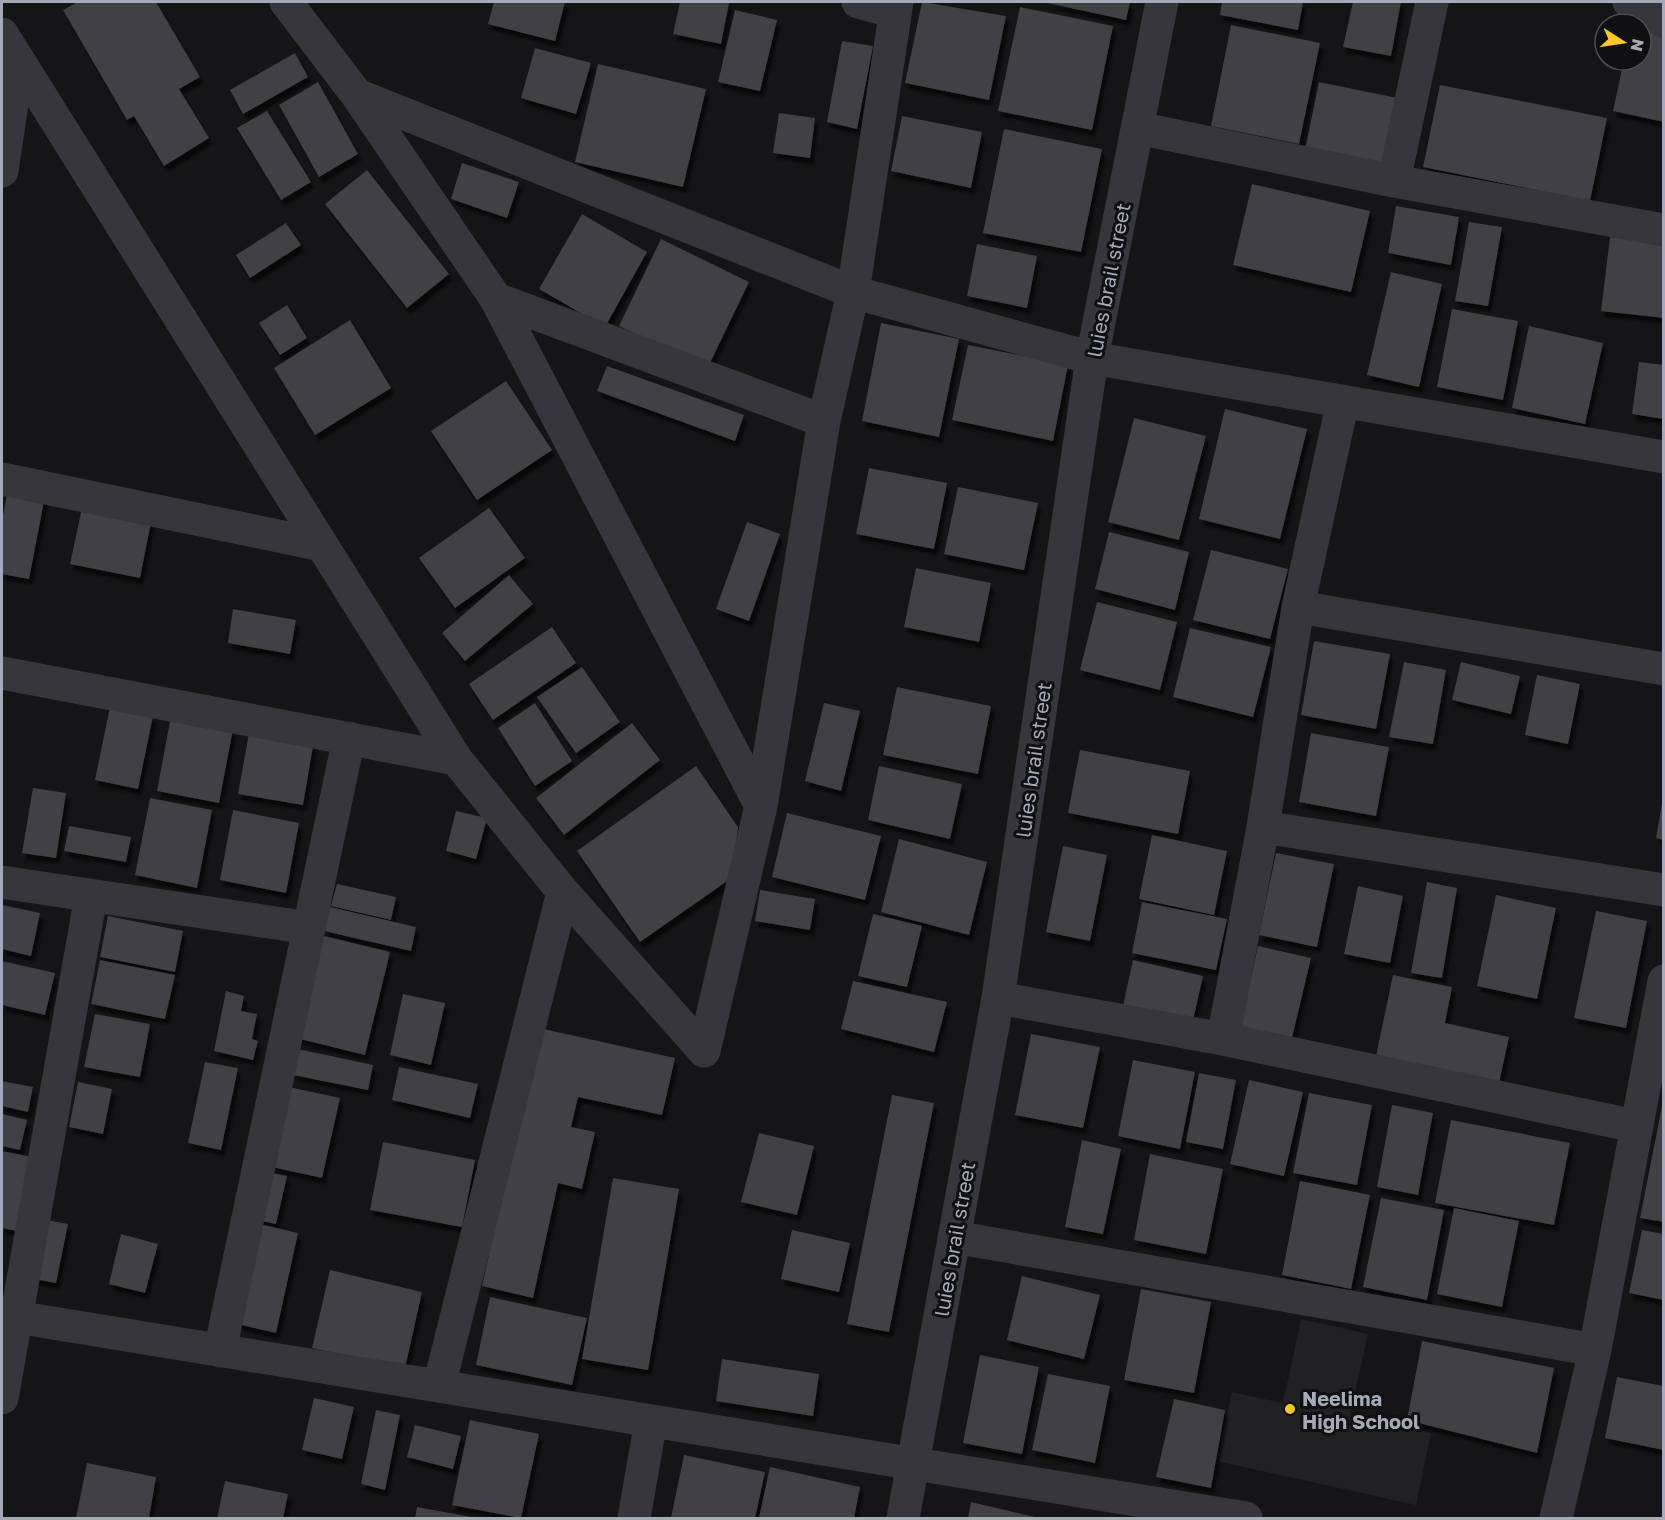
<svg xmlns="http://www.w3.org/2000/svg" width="1665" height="1520" font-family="'Golos Text',sans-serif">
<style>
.built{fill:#212124}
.building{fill:#3f3f44;filter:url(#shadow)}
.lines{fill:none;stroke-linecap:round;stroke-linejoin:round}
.street{stroke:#36363c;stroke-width:33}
.poi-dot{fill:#fbc728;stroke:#101012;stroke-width:2}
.labels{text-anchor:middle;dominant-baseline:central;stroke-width:6;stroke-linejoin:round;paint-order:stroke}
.street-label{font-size:20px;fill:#a6aab8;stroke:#101012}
.poi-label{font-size:20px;font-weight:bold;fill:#a6aab8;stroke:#101012;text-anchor:start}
</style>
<defs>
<filter id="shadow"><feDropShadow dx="3.5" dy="6" stdDeviation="1.5" flood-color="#0009"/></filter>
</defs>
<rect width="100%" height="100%" fill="#151517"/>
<path class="built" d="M1301,1319L1368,1334L1350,1414L1431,1433L1416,1505L1217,1461L1232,1392L1283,1403Z"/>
<path class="building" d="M78,2H156L200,77L179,89L209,138L164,166L134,116L127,120L63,10Z
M494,2H565L555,41L488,24Z
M680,2L729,3L721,44L673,34Z
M922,2L1006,16L989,100L905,83Z
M1043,2H1130L1126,20Z
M1222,2H1303L1298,30L1220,15Z
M1353,2H1401L1391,56L1343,47Z
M1020,7L1113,26L1092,130L998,111Z
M735,10L777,20L760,91L718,82Z
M1231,25L1320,43L1299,144L1211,126Z
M1641,30L1664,35V122L1613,111L1624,60H1641Z
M842,41L873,46L857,129L827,122Z
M535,48L591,63L576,114L521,98Z
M295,53L308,77L243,114L230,90Z
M598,64L706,89L683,187L575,162Z
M318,82L358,154L319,177L279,105Z
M1319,82L1407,100L1393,168L1305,150Z
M1440,85L1607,118L1590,201L1423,167Z
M267,111L311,182L281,200L237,128Z
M779,113L815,118L810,158L773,153Z
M902,116L982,132L971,188L891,171Z
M1004,129L1102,149L1081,252L983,233Z
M462,163L519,182L507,218L451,199Z
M367,170L449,274L407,308L325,204Z
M1252,184L1370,211L1351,292L1233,265Z
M1396,206L1459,217L1451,265L1388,253Z
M582,214L647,252L605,327L539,289Z
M1469,222L1502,227L1488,306L1455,301Z
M286,223L301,245L250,278L236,255Z
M1610,237L1664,244V318L1601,311Z
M661,239L749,282L707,369L619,326Z
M977,244L1037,256L1027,308L967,296Z
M1391,272L1442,284L1419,387L1367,375Z
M287,305L307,338L280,355L259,323Z
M1452,309L1518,321L1503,400L1437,387Z
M350,320L391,388L315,435L274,368Z
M881,323L959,339L939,437L862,421Z
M1529,326L1603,343L1585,424L1512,408Z
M968,345L1068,365L1053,441L952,420Z
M1639,362L1664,365V419L1632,414Z
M607,366L744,415L735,441L597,391Z
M506,381L552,450L477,500L431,431Z
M1225,409L1307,429L1280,539L1199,519Z
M1134,418L1206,436L1179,540L1108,522Z
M869,468L947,483L934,549L856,534Z
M958,487L1038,503L1024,570L944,554Z
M8,489L45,496L29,579L2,574V520Z
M82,508L151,522L140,578L70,564Z
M489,508L525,558L455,608L419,558Z
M747,522L780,534L749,621L716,609Z
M1109,532L1189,552L1175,610L1095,589Z
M1211,550L1288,569L1270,639L1193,620Z
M916,568L991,583L979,642L904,627Z
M509,575L533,604L465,661L442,633Z
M1097,602L1177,622L1160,690L1080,670Z
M233,609L296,620L290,654L228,643Z
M552,627L576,663L493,720L469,684Z
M1190,628L1271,647L1253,717L1173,697Z
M1314,641L1390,654L1376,729L1301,715Z
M1404,662L1446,670L1433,744L1389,737Z
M1461,662L1520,676L1511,714L1452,700Z
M582,667L620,722L576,753L537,697Z
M1537,675L1580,684L1568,744L1525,735Z
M897,687L991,706L978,774L883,755Z
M535,703L572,761L535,786L498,728Z
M824,703L860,711L841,791L805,781Z
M110,707L153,716L138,789L95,780Z
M171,716L233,729L219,803L157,791Z
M632,723L660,760L564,835L536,798Z
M250,728L314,740L303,805L238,794Z
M1311,733L1389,747L1376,816L1299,802Z
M1080,750L1190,771L1178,834L1068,813Z
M696,766L738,827L733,877L640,942L577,851Z
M879,766L962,784L950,839L868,820Z
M33,788L66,793L56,858L22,853Z
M150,798L212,810L197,888L135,875Z
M1662,804H1664V840L1656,838Z
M233,810L299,823L286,893L220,880Z
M456,811L487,818L476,859L446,851Z
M787,813L881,836L865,900L772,877Z
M69,826L131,837L126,862L64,851Z
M1152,835L1227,851L1214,915L1139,899Z
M899,839L987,862L969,935L881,912Z
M1063,846L1107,855L1090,941L1046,932Z
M1276,853L1334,864L1317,947L1259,935Z
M1427,882L1457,888L1442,978L1411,973Z
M337,884L396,897L391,920L331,906Z
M1358,886L1403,896L1390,963L1344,954Z
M760,890L815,899L810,930L755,921Z
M1496,895L1556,908L1537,999L1477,986Z
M1142,902L1227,919L1216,970L1132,953Z
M2,905L40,913L31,956L2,949Z
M330,907L416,927L411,951L324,931Z
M1596,911L1647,921L1626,1028L1574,1018Z
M873,914L922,926L907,987L858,976Z
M108,916L183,931L175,972L100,957Z
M320,935L390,952L365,1055L296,1038Z
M1258,946L1311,958L1291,1042L1239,1031Z
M100,960L175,975L165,1019L91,1004Z
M1133,960L1203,976L1192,1025L1122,1010Z
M2,961L55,973L45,1015L2,1005Z
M1393,975L1452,987L1445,1023L1509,1037L1499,1083L1376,1056Z
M853,981L947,1002L934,1052L841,1029Z
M226,991L244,996L241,1011L257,1014L252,1039L258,1041L253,1060L214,1051Z
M403,994L445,1003L431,1065L390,1055Z
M95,1014L150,1024L140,1077L84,1067Z
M539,1028L675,1058L662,1115L578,1097L571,1127L595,1132L582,1189L558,1183L533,1298L482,1286Z
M1031,1034L1100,1047L1083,1128L1015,1115Z
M298,1049L373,1065L368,1090L293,1075Z
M1133,1060L1195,1072L1180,1149L1118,1136Z
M205,1062L238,1068L221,1150L188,1143Z
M399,1067L478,1084L470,1118L392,1100Z
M1199,1073L1236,1080L1223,1149L1186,1142Z
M1249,1080L1303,1092L1284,1176L1230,1164Z
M2,1081L33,1087L28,1112L2,1106Z
M78,1082L112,1089L103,1134L69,1127Z
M289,1087L340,1098L322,1178L272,1167Z
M1309,1093L1372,1105L1357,1185L1293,1173Z
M892,1095L934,1103L889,1332L847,1324Z
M1392,1105L1433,1113L1418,1195L1377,1187Z
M1662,1106L1664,1107V1222L1640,1218Z
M2,1114L27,1120L20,1150L2,1146Z
M1451,1120L1570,1143L1554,1225L1435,1203Z
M759,1133L814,1146L797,1215L741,1202Z
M1082,1140L1121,1149L1103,1234L1065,1227Z
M383,1142L475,1160L462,1227L370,1210Z
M2,1151L42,1159L26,1233L2,1228Z
M1150,1154L1223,1169L1206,1254L1134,1240Z
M267,1172L287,1176L276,1224L256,1220Z
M613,1178L679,1189L648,1370L582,1359Z
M1300,1181L1370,1195L1351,1289L1282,1275Z
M1381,1198L1444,1210L1427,1300L1363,1287Z
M1454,1208L1519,1221L1502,1307L1437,1294Z
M41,1219L68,1224L56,1283L29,1278Z
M255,1223L298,1233L276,1333L233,1323Z
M792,1230L850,1243L839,1292L781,1279Z
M1642,1230L1664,1234V1300L1629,1293Z
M121,1234L158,1244L145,1293L109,1284Z
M330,1270L422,1292L405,1368L312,1348Z
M1022,1276L1100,1295L1084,1359L1007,1340Z
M1141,1289L1211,1302L1194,1393L1124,1380Z
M490,1297L587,1318L572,1385L476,1365Z
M1422,1341L1554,1368L1537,1453L1407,1420Z
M980,1355L1039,1367L1022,1454L963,1443Z
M722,1359L819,1374L813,1416L716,1401Z
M1048,1374L1110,1386L1095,1463L1032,1450Z
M1617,1377L1664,1386V1450L1605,1438Z
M314,1398L354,1407L342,1459L302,1450Z
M1174,1399L1225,1410L1211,1488L1156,1477Z
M376,1410L400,1415L385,1490L361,1484Z
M470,1420L539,1434L521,1518L452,1505Z
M415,1425L461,1436L453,1469L407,1457Z
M684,1455L765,1472L755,1518H671Z
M87,1463L156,1477L149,1518H76Z
M770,1467L860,1487L854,1518H759Z
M225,1481L288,1494L283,1518H217Z
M971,1502L1039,1518H968Z
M417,1507L471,1517V1518H415Z"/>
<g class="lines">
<path class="street" d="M286,2L357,95L496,299L761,806
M858,2L895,12
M1629,2L1664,22
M2,34L456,759L563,892L704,1051
M357,95L853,292L1092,358L1664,457
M1138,128L1394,181L1664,230
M2,171L18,63
M1394,181L1432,2
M496,299L824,421
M2,479L322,545
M1298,607L1664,669
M2,673L456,759
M1263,827L1664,890
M2,882L309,928
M998,998L1223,1039L1635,1126
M1223,1039L1263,827L1298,607L1343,401
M704,1051L761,806L824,421L853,292L897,2
M954,1237L1595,1350
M16,1317L1246,1518
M220,1351L349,738
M439,1386L563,892
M2,1398L91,896
M634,1518L651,1421
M903,1518L998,998L1092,358L1162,2
M1556,1518L1595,1350L1664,981"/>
</g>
<circle class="poi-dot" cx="1290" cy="1409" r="6"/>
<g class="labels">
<g class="street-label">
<text transform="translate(1108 280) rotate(-79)">luies brail street</text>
<text transform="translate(1033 760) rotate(-82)">luies brail street</text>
<text transform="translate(954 1239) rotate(-80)">luies brail street</text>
</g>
<g class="poi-label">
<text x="1302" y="1398">Neelima<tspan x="1302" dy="23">High School</tspan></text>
</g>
</g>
<rect width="1665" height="1520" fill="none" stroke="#a6aab8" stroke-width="6"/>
<g transform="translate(1623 42) rotate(102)"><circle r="28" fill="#101012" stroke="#4c4e54" stroke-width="1.5"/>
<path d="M0-4.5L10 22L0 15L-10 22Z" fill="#fbc728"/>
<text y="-9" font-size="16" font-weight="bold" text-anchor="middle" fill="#a6aab8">N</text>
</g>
</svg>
